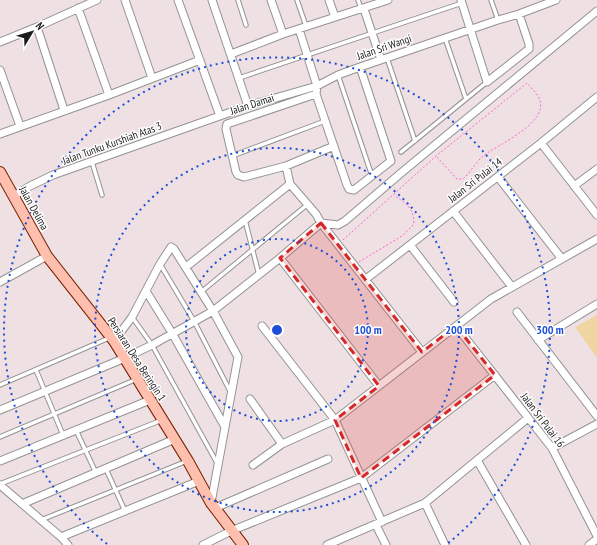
<svg xmlns="http://www.w3.org/2000/svg" width="597" height="545" font-family="'PT Sans Narrow',sans-serif">
<style>
.grass{fill:#efd5a1}
.lines{fill:none;stroke-linecap:round;stroke-linejoin:round}
.service-casing{stroke:#939393;stroke-width:5.5}
.minor-casing{stroke:#939393;stroke-width:9}
.secondary-casing{stroke:#772000;stroke-width:12}
.path{stroke:#ff62d6;stroke-width:1;stroke-dasharray:2 2;stroke-linecap:butt}
.service{stroke:#fff;stroke-width:3.5}
.minor{stroke:#fff;stroke-width:7}
.secondary{stroke:#ffbfaf;stroke-width:10}
.marked{fill:#d62828;fill-opacity:0.2;stroke:#d62828;stroke-width:3;stroke-dasharray:8 5;stroke-linejoin:round}
.ring{fill:none;stroke:#1d4ed8;stroke-width:2;stroke-dasharray:2 4}
.labels{text-anchor:middle;dominant-baseline:central;stroke-width:3;stroke-linejoin:round;paint-order:stroke}
.street-label{font-size:11px;fill:#1c1c1c;stroke:#fff}
.centre{fill:#1d4ed8;stroke:#fff;stroke-width:2}
.ring-label{font-size:12px;text-anchor:middle;font-weight:bold;fill:#1d4ed8;stroke:#fff;stroke-width:3;stroke-linejoin:round;paint-order:stroke}
</style>
<rect width="100%" height="100%" fill="#efe1e3"/>
<path class="grass" d="M597,315V358L575,327Z"/>
<g class="lines">
<g class="service-casing">
<path id="service" d="M238,0L246,25
M297,0L306,26
M358,0L361,8
M491,0L498,20
M445,38L466,99
M387,58L415,141
M338,75L372,176
M239,78L462,3
M401,152L487,82
M232,156L325,121
M92,162L102,195
M245,220L259,275
M160,264L194,321L230,391
M201,292L308,204
M132,317L152,345L217,463
M36,370L63,435
M0,385L109,338
M76,430L96,473
M0,437L137,379
M106,469L125,511
M0,484L162,420
M41,520L187,461"/>
</g>
<g class="minor-casing">
<path id="minor" d="M125,0L152,78
M178,0L220,116
M212,0L248,106
M271,0L283,34
M329,0L335,17
M461,0L487,82L529,49V44L519,14
M78,8L109,95
M364,9L381,60
M37,27L64,110
M299,29L317,86L316,94L347,185L349,189L354,190L391,161L360,67
M0,42L37,27L97,0
M231,54L283,34L388,0
M0,70L20,126
M316,94L227,124L226,129L236,172L238,175L244,177L286,166L334,146
M0,134L109,95L200,60
M541,143L597,215
M286,166L290,184L316,214L321,223L422,352
M498,177L562,259
M574,186L597,169
M14,196L30,186L53,175L248,106L317,86L338,75L360,67L498,20L519,14L556,0
M453,211L512,287
M410,245L454,302
M280,258L379,386
M186,267L290,184
M366,279L541,143L597,97
M0,282L47,256
M146,291L172,333L225,427
M517,312L597,416
M262,326L335,420L382,522
M456,326L552,448L597,536
M538,340L597,304
M114,341L132,317L160,264L171,247L174,249L213,311L238,357L211,503
M250,399L282,444
M0,410L125,358L152,345L213,311L280,258L321,223L338,225L345,221L401,173L597,11
M552,448L597,424
M477,460L526,545
M0,461L150,400
M253,465L282,444L335,420L491,299L597,239
M0,485L61,537L68,545
M425,503L445,545
M22,504L175,439
M215,508L328,459
M376,525L386,545
M61,537L199,481
M203,545L231,531L361,478L495,375
M327,545L425,503L528,418
M589,545L597,539"/>
</g>
<g class="secondary-casing">
<path id="secondary" d="M0,172L47,256L114,341L188,461L211,503L243,545"/>
</g>
<path class="path" d="M343,240L436,156L527,83C531,88 539,95 540,101C547,124 497,145 483,156C476,162 470,173 463,179H457L436,156
M359,262L402,236L414,224C413,206 407,205 394,195"/>
<use href="#service" class="service"/>
<use href="#minor" class="minor"/>
<use href="#secondary" class="secondary"/>
</g>
<path class="marked" d="M321,223L422,352L456,326L495,375L361,478L335,420L379,386L280,258Z"/>
<g class="ring">
<circle cx="277" cy="330" r="91"/>
<circle cx="277" cy="330" r="182"/>
<path d="M107 544A273 273 0 1 1 447 544"/>
</g>
<g class="labels">
<g class="street-label">
<text transform="translate(384 47) rotate(-19)">Jalan Sri Wangi</text>
<text transform="translate(252 104) rotate(-18)">Jalan Damai</text>
<text transform="translate(112 143) rotate(-20)">Jalan Tunku Kurshiah Atas 3</text>
<text transform="translate(475 180) rotate(-38)">Jalan Sri Pulai 14</text>
<text transform="translate(34 208) rotate(61)">Jalan Delima</text>
<text transform="translate(137 359) rotate(57)">Persiaran Desa Beringin 1</text>
<text transform="translate(543 420) rotate(53)">Jalan Sri Pulai 16</text>
</g>
</g>
<circle cx="277" cy="330" r="6" class="centre"/>
<g class="ring-label">
<text x="368" y="334">100 m</text>
<text x="459" y="334">200 m</text>
<text x="550" y="334">300 m</text>
</g>
<g transform="translate(32 32) rotate(52)" stroke="#ffffff" stroke-width="3" paint-order="stroke">
<path d="M0-3L7 15L0 10L-7 15Z" fill="#1c1c1c"/>
<text y="-6" font-size="11" font-weight="bold" text-anchor="middle" fill="#1c1c1c">N</text>
</g>
</svg>
